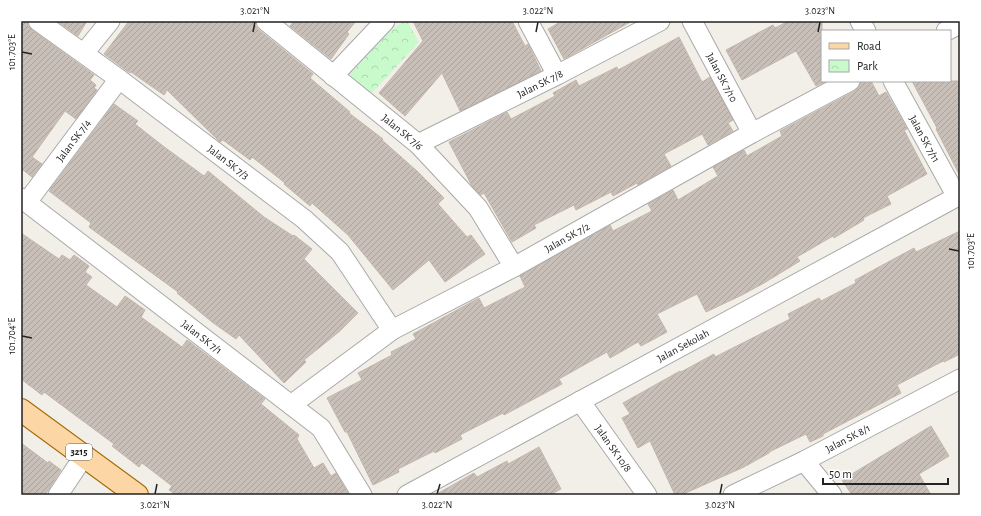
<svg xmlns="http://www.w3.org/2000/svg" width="981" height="516" font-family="'Alegreya Sans',sans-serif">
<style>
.park{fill:url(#park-crowns)}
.building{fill:url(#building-hatch);stroke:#c4b6ab}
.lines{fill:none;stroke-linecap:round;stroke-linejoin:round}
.minor-casing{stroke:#a9a9a9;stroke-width:21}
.major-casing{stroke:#a06b00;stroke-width:24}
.minor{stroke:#fff;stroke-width:19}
.major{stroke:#fcd6a4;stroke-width:22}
.ticks{fill:none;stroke:#222;stroke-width:1.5}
.labels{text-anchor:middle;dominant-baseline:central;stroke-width:3;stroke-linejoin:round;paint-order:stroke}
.shield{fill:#fff;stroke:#646464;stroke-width:1}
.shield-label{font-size:10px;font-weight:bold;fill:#222}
.street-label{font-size:11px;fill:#222;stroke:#fff}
.neatline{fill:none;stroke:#222;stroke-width:1.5}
.ticks-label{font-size:10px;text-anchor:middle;fill:#222}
</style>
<defs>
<pattern id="park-crowns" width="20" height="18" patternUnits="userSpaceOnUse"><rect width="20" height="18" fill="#c8facc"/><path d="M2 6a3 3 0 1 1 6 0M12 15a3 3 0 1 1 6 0" fill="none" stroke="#acd6af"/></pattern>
<pattern id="building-hatch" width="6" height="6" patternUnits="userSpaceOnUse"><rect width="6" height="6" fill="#c7bfb8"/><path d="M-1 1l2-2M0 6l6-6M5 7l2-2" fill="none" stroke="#aba49e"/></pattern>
</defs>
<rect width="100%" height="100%" fill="#f2efe9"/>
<path class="park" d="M405,21H407L419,42L372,93L347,76L393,28Z"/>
<path class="building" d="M21,21H27L28,26L32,30L94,75L90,80L96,85L94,88L97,90L76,119L65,111L32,157L42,164L32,177L23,170L21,173Z
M57,21H87L78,36Z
M129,21H252L259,30L313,74L310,78L350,112L349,113L383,139L382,140L418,172L444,198L438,204L467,237L471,235L485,254L445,282L429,260L393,290L348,235L312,203L310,206L284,184L285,183L252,157L250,160L223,140L220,142L167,90L164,95L131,72L130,73L104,54Z
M294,21H356L347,32L349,34L331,59L290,26Z
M413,21H512L525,46L528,44L541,71L460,111L442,73L405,116L379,93L423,41Z
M562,21H632L564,59L548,29Z
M789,21H822V81H827L816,86L796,51L742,80L726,50L773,25L775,28Z
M679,37L702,82L710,77L733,120L728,123L733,131L708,145L702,134L664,154L671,166L638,185L637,183L613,196L611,192L576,210L574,205L534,225L536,228L512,242L484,193L481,195L472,186L449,142L507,112L511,119L555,96L553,93L576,80L579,86L617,67L618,70Z
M861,81H871L879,96L886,92L907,129L904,130L927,174L887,196L891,204L863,218L864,220L834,238L833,236L797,257L800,261L764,283L742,295L706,312L697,294L657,314L667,332L641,346L638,342L610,358L607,352L559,379L562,384L504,415L503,413L460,435L462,439L435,453L434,451L398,469L399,472L373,485L347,432H345L327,398L362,380L358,373L392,355L391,352L416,339L413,334L479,298L484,308L525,287L520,276L610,225L613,231L652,211L648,204L673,190L678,200L718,176L713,167L744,150L747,156L782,136L780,131L855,91L859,86Z
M912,81H960V176L936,129L937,128Z
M114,104L138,121L135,124L163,146L204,176L208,171L264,217L293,236L294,235L312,249L304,259L358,313L340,331L304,360L306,362L284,383L239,335L236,339L212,322L177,293L178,292L89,227L91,223L49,191Z
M960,231V354L944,362L943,361L897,385L901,393L823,434V436L810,442L806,434L769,452V453L744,467L681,495H675L650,441L638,448L622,418L630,414L623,403L680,371L681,372L714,354L715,357L790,319L788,314L819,298L821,301L856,283L855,280L914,248L916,252Z
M21,233L59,259L62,255L70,260L74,255L89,266L85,272L92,277L86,285L117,307L125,296L145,310L141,317L182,347L187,340L265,399L261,404L299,435L297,439L314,468L323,463L331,476L336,473L349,495H176L169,490L172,486L142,463L139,467L112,446L114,444L44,392L42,395L21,379Z
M931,426L949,456L919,474L931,495H852L842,480Z
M21,443L48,463L49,461L61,470L45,495H21Z
M539,447L561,489L550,495H435L474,473L477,477L507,461L508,464Z"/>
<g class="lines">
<g class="minor-casing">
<g id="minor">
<path id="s1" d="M38,21L119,79L304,219L340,252L392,330"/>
<path id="s2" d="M266,21L418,144L478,208L514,267"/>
<path d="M528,21L557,75"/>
<path id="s3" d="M692,21L752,133"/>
<path d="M860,21L866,31"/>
<path d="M946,31L960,24"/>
<path d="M84,53L110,21"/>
<path d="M333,76L385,21"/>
<path id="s4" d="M893,81L957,197"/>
<path id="s5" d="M418,144L557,75L660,21"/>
<path id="s6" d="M21,198L321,428L362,495"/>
<path id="s7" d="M27,202L119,79"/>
<path id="s8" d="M580,401L647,495"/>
<path id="s9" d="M291,405L392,330L514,267L752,133L850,81"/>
<path d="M804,461L832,495"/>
<path d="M58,495L84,456"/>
<path id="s10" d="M407,495L960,195"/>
<path id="s11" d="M733,495L804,461L960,379"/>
</g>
</g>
<g class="major-casing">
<path id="major" d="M21,410L137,495"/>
</g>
<use href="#minor" class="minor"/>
<use href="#major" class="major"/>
</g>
<path class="ticks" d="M253,32L255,22M536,32L538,22M818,32L820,22M22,52L32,54M949,249L959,251M22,336L32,338M155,494L157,484M437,494L440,484M720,494L722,484"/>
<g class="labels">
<rect class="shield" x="66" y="444" width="26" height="16" rx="3"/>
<g class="shield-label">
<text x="79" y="452">3215</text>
</g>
<g class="street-label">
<text stroke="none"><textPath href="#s3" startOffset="64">Jalan SK 7/10</textPath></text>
<text stroke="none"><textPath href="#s5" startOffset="136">Jalan SK 7/8</textPath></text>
<text stroke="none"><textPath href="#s2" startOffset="176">Jalan SK 7/6</textPath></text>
<text stroke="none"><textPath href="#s4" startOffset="66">Jalan SK 7/11</textPath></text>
<text stroke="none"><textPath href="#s7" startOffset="77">Jalan SK 7/4</textPath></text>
<text stroke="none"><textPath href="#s1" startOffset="237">Jalan SK 7/3</textPath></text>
<text stroke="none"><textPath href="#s9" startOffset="324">Jalan SK 7/2</textPath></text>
<text stroke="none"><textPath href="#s6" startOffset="228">Jalan SK 7/1</textPath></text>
<text stroke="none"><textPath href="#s10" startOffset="314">Jalan Sekolah</textPath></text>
<text stroke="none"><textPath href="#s11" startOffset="128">Jalan SK 8/1</textPath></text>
<text stroke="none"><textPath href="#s8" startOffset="58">Jalan SK 10/8</textPath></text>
</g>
</g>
<rect width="981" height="516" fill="none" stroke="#ffffff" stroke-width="44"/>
<rect x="821" y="30" width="130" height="52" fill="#ffffff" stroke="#a7a7a7"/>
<rect x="829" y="43" width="20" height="6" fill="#fcd6a4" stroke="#a7a7a7"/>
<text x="857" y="50" font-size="12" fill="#222222">Road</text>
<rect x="829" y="60" width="20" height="12" fill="url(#park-crowns)" stroke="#a7a7a7"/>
<text x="857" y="70" font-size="12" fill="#222222">Park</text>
<path d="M823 478v6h125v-6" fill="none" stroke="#222222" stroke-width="2"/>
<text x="829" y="478" font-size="12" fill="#222222" stroke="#ffffff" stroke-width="3" paint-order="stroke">50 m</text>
<rect x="22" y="22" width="937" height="472" class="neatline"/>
<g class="ticks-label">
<text x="255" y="14">3.021°N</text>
<text x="538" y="14">3.022°N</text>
<text x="820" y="14">3.023°N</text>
<text transform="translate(11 52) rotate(-90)" y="4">101.703°E</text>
<text transform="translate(970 251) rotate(-90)" y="4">101.703°E</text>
<text transform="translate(11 336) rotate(-90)" y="4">101.704°E</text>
<text x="155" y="508">3.021°N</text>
<text x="437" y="508">3.022°N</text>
<text x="720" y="508">3.023°N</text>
</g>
</svg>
